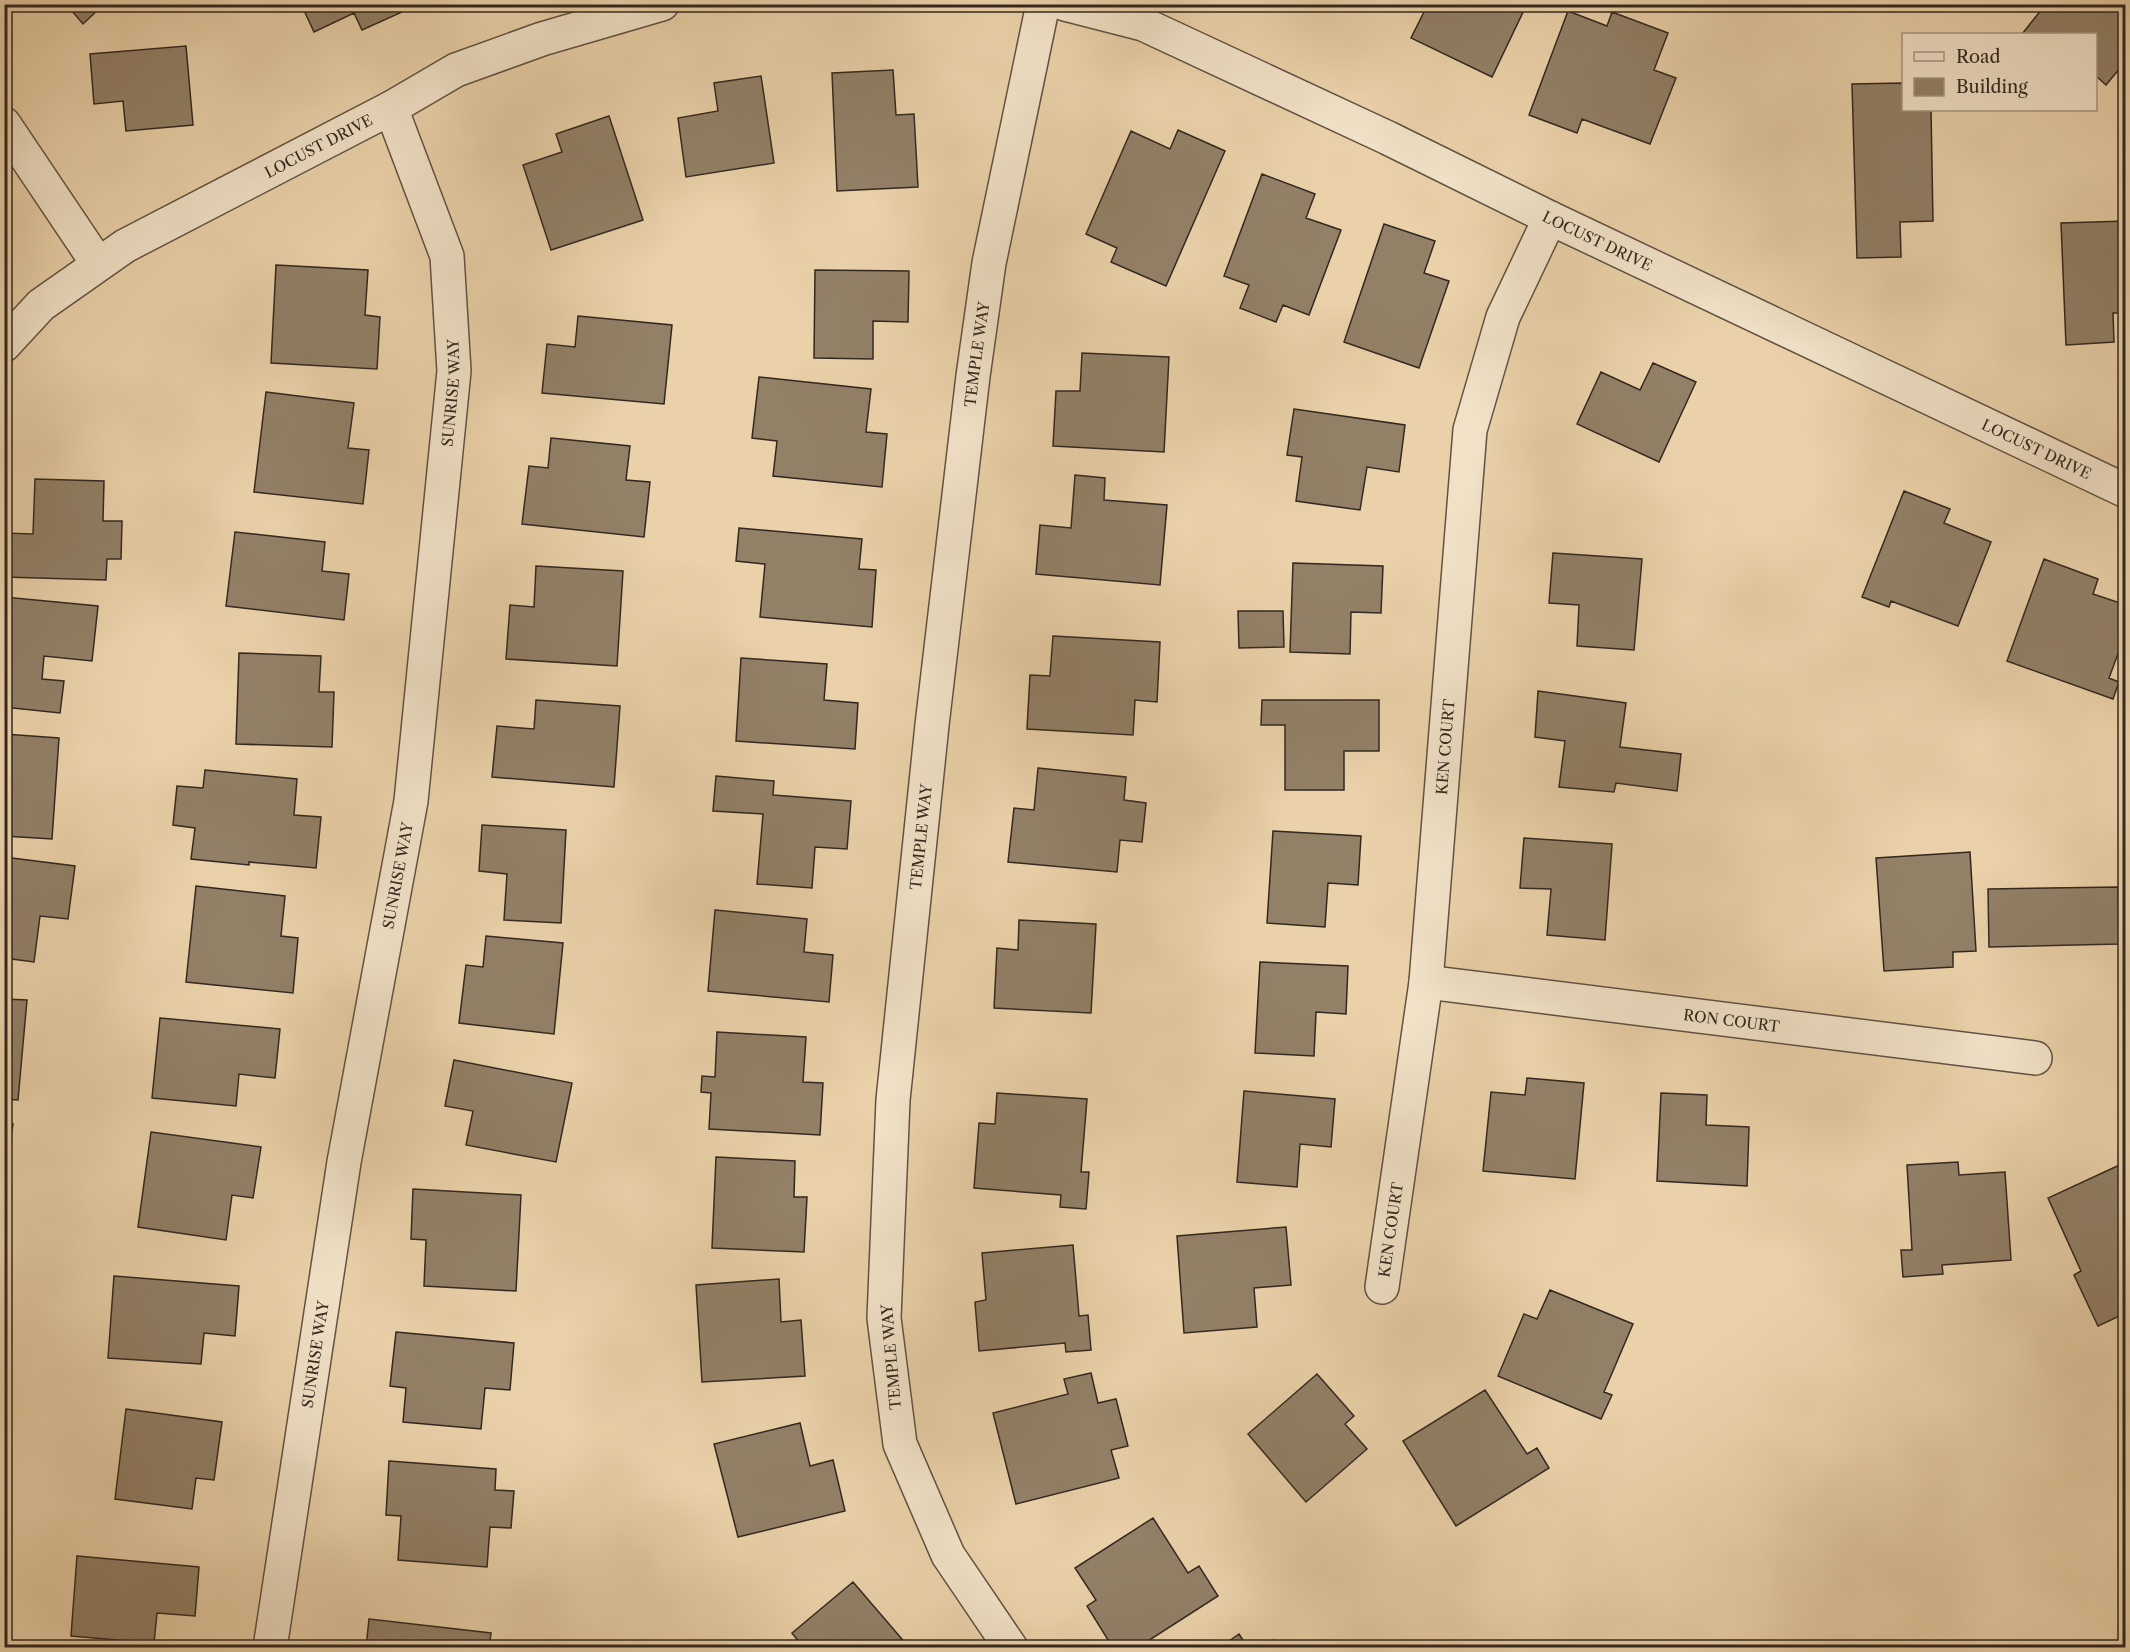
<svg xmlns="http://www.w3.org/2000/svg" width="2130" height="1652" font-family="'Libre Caslon Text',serif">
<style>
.building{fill:#928067;stroke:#332820;stroke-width:1.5}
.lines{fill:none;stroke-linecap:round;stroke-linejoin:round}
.minor-casing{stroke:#615242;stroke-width:36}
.minor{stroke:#f1e1c7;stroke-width:33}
.labels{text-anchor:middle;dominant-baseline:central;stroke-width:4.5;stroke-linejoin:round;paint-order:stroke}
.street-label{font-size:15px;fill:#332820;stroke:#f1e1c7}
</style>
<rect width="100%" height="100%" fill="#ead1a9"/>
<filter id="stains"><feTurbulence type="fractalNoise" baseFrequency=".00333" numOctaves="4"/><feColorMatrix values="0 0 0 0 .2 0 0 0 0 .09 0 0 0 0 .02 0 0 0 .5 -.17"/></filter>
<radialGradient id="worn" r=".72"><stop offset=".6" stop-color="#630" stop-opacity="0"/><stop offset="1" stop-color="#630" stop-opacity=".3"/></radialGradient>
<path class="building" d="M66,4H104L83,24Z
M301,4H409L411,8L362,30L354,13L314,32Z
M1428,4H1527L1492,77L1411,38Z
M2046,4H2126V61L2106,85L2096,76V34H2022Z
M1568,11L1607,26L1612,12L1668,33L1654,70L1676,78L1650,144L1582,119L1577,133L1529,115Z
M186,46L193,125L126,131L123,101L94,104L90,54Z
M893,70L896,115L914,114L918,187L837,191L832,73Z
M761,76L774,163L686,177L678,118L718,111L714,83Z
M1903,83L1904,110H1931L1933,221L1900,222L1901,257L1857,258L1852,84Z
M609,116L643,220L551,250L523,165L562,152L556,134Z
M1178,130L1225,151L1166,286L1111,262L1117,248L1086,234L1131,131L1170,149Z
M1262,174L1315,194L1306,218L1341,230L1309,315L1283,305L1276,322L1240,308L1249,285L1224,276Z
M2126,221V313H2113L2114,342L2066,345L2061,223Z
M1384,224L1435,241L1424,273L1449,281L1419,368L1344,342Z
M276,265L368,270L365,315L380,317L377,369L271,363Z
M815,270L909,271L908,322L873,321V359L814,358Z
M578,316L672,325L664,404L542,393L547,344L575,347Z
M1082,353L1169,357L1164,452L1053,446L1056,391H1080Z
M1653,363L1696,382L1659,462L1577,424L1601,372L1640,390Z
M759,377L871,389L866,432L887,434L882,487L773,476L777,441L752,438Z
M266,392L354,403L348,448L369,450L363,504L254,492Z
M1294,409L1405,425L1399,472L1367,467L1360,510L1296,501L1302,457L1287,455Z
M551,438L630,446L626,480L650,482L644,537L522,524L529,466L548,468Z
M1075,475L1105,478L1104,500L1167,505L1160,585L1036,574L1040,525L1071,528Z
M35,479L104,481L103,521H122L121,559H107L106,580L4,577V533L33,534Z
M1904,491L1950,509L1944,523L1991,542L1958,626L1891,601L1889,607L1862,597Z
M739,528L862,539L859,569L876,570L872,627L760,617L765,564L736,561Z
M235,532L325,542L322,571L349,574L344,620L226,606Z
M1553,553L1642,559L1634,650L1577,646L1579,605L1549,603Z
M2044,559L2098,579L2093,594L2126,605V632L2109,678L2119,682L2113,699L2007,661Z
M1293,563L1383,566L1381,613L1351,612L1350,654L1290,652Z
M536,566L623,571L617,666L506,659L510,605L534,607Z
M4,597L98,606L92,661L44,656L42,679L64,681L60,713L4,707Z
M1238,611H1283L1284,647L1239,648Z
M1053,636L1160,642L1157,702L1135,700L1133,735L1027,729L1030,675L1050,676Z
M239,653L321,656L319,692H334L332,747L236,744Z
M741,658L827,664L824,700L858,703L855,749L736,741Z
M1538,691L1626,703L1620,747L1681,754L1677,791L1616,783L1614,792L1559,787L1565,741L1535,737Z
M536,700L620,706L614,787L492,777L497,726L534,729Z
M1262,700H1379V751H1344V790H1285V725H1261Z
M4,734L59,738L52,839L4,836Z
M1038,768L1126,777L1124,800L1146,803L1142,842L1120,840L1117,872L1008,862L1014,808L1034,810Z
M205,770L297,779L294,815L321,817L316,868L249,862V865L191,859L195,828L173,825L177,786L203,788Z
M716,776L774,781L773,795L851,801L847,849L815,847L812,888L757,884L763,814L713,811Z
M482,825L566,830L561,923L504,920L507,874L479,871Z
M1273,831L1361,836L1358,885L1328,883L1325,927L1267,923Z
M1524,838L1612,844L1605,940L1547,935L1551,889L1520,888Z
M1970,852L1976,951L1953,952V967L1884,971L1876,858Z
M4,857L75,866L68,919L40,916L34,962L4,958Z
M196,886L285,896L281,936L298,938L293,993L186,982Z
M2118,887L2119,944L1989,947L1988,889Z
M715,910L807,919L804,952L833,955L829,1002L708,991Z
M1019,920L1096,924L1091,1013L994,1008L997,948L1018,950Z
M486,936L563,943L554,1034L459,1023L466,965L483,967Z
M1260,962L1348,966L1346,1014L1316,1012L1314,1056L1255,1053Z
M4,999L27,1000L18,1100L4,1099Z
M160,1018L280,1029L275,1078L239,1074L236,1106L152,1098Z
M717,1032L806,1037L803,1082L823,1083L820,1135L709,1129L711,1093L701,1092L702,1076L715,1077Z
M454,1060L572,1083L556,1162L466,1145L473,1111L445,1106Z
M1527,1078L1584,1083L1575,1179L1483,1171L1491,1092L1525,1095Z
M1244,1091L1335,1099L1331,1147L1300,1144L1297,1187L1237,1182Z
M997,1093L1087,1099L1081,1172H1089L1086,1209L1060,1207L1061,1195L974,1188L979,1123L995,1124Z
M1661,1093L1707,1095L1706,1125L1749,1127L1747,1186L1657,1181Z
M4,1123L13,1124L4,1185Z
M151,1132L261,1147L253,1198L232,1195L226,1240L138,1227Z
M716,1157L795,1161L794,1197H807L804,1252L712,1248Z
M1958,1162L1959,1175L2005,1172L2011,1260L1942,1265L1943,1274L1903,1277L1901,1250H1912L1907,1165Z
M2126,1162V1313L2098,1326L2074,1275L2081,1271L2048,1198Z
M413,1189L521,1195L516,1291L424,1286L426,1240L411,1239Z
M1286,1227L1291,1285L1254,1288L1257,1327L1184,1333L1177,1236Z
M1073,1245L1079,1316L1088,1315L1091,1350L1066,1352L1065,1343L979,1351L975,1302L986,1300L982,1253Z
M114,1276L239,1286L235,1336L204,1333L201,1364L108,1358Z
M779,1279L781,1322L801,1320L805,1376L702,1382L696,1285Z
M1550,1290L1633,1324L1604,1392L1612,1395L1601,1419L1498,1376L1524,1314L1537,1319Z
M396,1332L514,1343L510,1390L485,1388L481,1429L403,1422L406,1388L390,1386Z
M1091,1373L1098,1403L1116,1399L1128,1446L1111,1450L1119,1478L1016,1504L993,1413L1068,1394L1064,1379Z
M1317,1374L1354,1416L1345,1424L1367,1449L1306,1502L1248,1434Z
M1485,1390L1527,1454L1537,1448L1549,1468L1456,1526L1403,1441Z
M126,1409L222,1422L214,1480L196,1478L192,1509L115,1499Z
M800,1423L810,1466L833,1460L845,1511L738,1537L714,1444Z
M389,1461L496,1469L495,1490L514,1491L511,1528L490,1527L487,1567L398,1560L401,1516L386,1515Z
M1153,1518L1188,1573L1199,1566L1218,1596L1137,1648H1113L1087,1606L1096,1600L1075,1568Z
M77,1556L199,1567L195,1616L157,1613L154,1643L71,1636Z
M853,1582L907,1645L904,1648H804L792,1633Z
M369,1619L491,1633L489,1648H366Z
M1239,1634L1248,1648H1219Z
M1273,1640L1278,1648H1261Z"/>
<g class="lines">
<g class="minor-casing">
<g id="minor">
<path id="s1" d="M1065,4L1143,24L1388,138L1550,218L2126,491"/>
<path d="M4,124L98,264"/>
<path id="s2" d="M4,345L41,305L125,246L391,108L456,70L542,39L662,4"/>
<path id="s3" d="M1426,982L2035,1058"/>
<path id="s4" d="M1382,1287L1426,982L1470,430L1503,317L1550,218"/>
<path id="s5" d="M270,1648L344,1162L411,801L454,371L447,256L391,108"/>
<path id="s6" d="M1011,1648L948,1555L900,1444L884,1318L893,1100L932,725L973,376L989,263L1043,4"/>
</g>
</g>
<use href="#minor" class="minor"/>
</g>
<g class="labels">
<g class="street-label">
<text stroke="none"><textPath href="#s2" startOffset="375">LOCUST DRIVE</textPath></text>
<text stroke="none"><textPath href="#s1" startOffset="584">LOCUST DRIVE</textPath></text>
<text stroke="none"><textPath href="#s6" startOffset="1329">TEMPLE WAY</textPath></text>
<text stroke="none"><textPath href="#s5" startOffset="1269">SUNRISE WAY</textPath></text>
<text stroke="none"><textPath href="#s1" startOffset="1070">LOCUST DRIVE</textPath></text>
<text stroke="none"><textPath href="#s4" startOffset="544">KEN COURT</textPath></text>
<text stroke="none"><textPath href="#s6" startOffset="843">TEMPLE WAY</textPath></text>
<text stroke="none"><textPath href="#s5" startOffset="783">SUNRISE WAY</textPath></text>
<text stroke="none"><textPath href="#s3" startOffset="308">RON COURT</textPath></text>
<text stroke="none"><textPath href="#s4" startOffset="58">KEN COURT</textPath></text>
<text stroke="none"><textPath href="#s5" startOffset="297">SUNRISE WAY</textPath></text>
<text transform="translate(891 1357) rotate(-95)">TEMPLE WAY</text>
</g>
</g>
<rect width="2130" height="1652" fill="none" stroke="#ead1a9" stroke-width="24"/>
<rect x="6" y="6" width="2118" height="1640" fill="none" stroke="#332820" stroke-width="3"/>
<rect x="12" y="12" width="2106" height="1628" fill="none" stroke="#332820" stroke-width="1.5"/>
<rect x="1902" y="33" width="195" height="78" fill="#f1e1c7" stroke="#a59784" stroke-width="1.5"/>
<rect x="1914" y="52" width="30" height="9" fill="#f1e1c7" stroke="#a59784" stroke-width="1.5"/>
<text x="1956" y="63" font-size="18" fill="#332820">Road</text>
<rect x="1914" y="78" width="30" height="18" fill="#928067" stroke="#a59784" stroke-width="1.5"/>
<text x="1956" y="93" font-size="18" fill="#332820">Building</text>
<rect width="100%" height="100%" filter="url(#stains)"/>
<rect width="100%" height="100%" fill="url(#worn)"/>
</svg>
